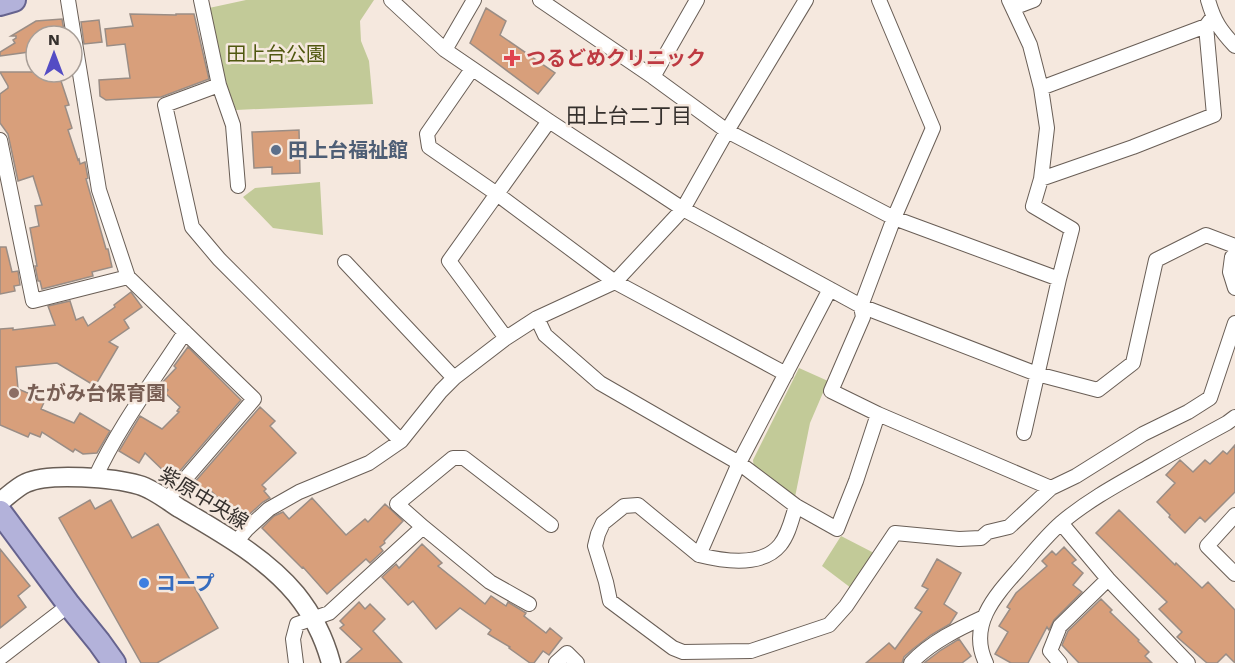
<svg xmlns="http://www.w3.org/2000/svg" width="1235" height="663" font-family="'Work Sans','Noto Sans JP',sans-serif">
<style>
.green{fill:#c2ca98}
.building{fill:#d89f7b;stroke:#9a8d85;stroke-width:1.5}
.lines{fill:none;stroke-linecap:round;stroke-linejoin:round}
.minor-casing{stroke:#695e56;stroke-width:16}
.tertiary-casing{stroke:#695e56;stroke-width:21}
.primary-casing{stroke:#66638e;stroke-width:26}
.minor{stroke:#fff;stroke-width:14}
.tertiary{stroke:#fff;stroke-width:18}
.primary{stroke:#b3b2da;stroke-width:22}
.health-dot{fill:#e0444e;stroke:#f5e8de;stroke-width:2}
.service-dot{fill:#5c6f8a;stroke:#f5e8de;stroke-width:2}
.education-dot{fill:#8d6e63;stroke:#f5e8de;stroke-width:2}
.shop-dot{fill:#3f7fe0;stroke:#f5e8de;stroke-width:2}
.labels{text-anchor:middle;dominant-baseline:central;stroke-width:5;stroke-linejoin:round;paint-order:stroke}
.park-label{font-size:20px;fill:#505810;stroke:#f5e8de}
.health-label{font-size:20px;font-weight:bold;fill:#be3a42;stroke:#f5e8de;text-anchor:start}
.service-label{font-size:20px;font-weight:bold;fill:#4e5e75;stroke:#f5e8de;text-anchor:start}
.education-label{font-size:20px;font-weight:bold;fill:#785e54;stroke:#f5e8de;text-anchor:start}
.street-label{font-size:20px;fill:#35302d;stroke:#f5e8de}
.shop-label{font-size:20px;font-weight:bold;fill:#366cbe;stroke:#f5e8de;text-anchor:start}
.neighbourhood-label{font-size:21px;fill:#35302d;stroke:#f5e8de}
</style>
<rect width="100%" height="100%" fill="#f5e8de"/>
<path class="green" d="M246,0H374L360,21L361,41L369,61L373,104L236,110L227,86L209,8Z
M320,182L323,235L273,228L243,197L255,188Z
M799,368L828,381L810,423L795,497L754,469L753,460Z
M841,536L874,553L851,588L822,566Z"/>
<path class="building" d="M486,8L506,21L500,35L555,73L538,94L470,43Z
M130,14L176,15V14H194L209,79L161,97L106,100L100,96L99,80L130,78L125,44L107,46L105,29L133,26Z
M62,19L65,36H36V51L0,56V52L15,43L13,40L16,38V36H11L36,21Z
M99,20L102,42L84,44L81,22Z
M0,72H58L69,105L65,106L72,128L68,130L78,160L79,159L80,164L85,162L88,178L86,179L106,249H108L112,267L92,272L93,276L42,289L40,281H38L35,266H37L30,228L39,226L35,206L42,205L33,176L18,181L8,134L0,123V94L8,88V86Z
M299,130L300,173L272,174V167L254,168L252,132Z
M0,247H6L12,272L18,271L20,285L14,286L15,291L0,294Z
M131,292L142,307L124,320L129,328L109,342L118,347L95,386L57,363L16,367L18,389L45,400L41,409L74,423L80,413L110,431L97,453L83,454L75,449L73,452L42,432L40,437L30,433L28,437L0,425V329L13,328V330L55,325L48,306L70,301L76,320L83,317L88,326L115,307L114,305Z
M188,347L241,400L179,472L178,471L171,478L145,453L139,463L119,451L140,416L162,429L179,412L177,411L180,407L165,393L168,390L161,384L176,368L174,366Z
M260,407L275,421L270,426L296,453L262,485L266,489L264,491L270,498L263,502L242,521L211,491L206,496L193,484Z
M1235,445V492L1205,522L1200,517L1185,533L1169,517L1170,515L1157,502L1175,483L1166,475L1180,460L1193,472L1205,460L1210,464L1223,451L1227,454Z
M312,498L346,535L365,519L368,522L385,504L403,521L384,541L385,543L380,547L383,551L370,563L366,559L327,594L303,567L302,568L262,528L274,516L283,512L289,519Z
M90,500L95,509L111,500L132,538L158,524L218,628L157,663H141L59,518Z
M1119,510L1175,565L1176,563L1202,588L1208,582L1235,610V663L1226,654L1217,663H1207L1177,637L1182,632L1159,609L1167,602L1096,533Z
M422,544L442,563L438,566L485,604L491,596L506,606L508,602L526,613L524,616L546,633L550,628L562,638L549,655L543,651L534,663H530L509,648L510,647L488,634L491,630L460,608L436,629L413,601L408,605L382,577L396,564L399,568Z
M1064,547L1076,560L1072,563L1083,573L1073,585L1082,592L1054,620L1049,630L1047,627L1028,663H1011L995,654L1008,632L999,626L1010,609L1007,607L1016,593L1047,566L1042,561L1052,551L1056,555Z
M0,549L30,586L18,596L26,607L0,628Z
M937,559L961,573L944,604L957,613L950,624L931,635L913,649L904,657L902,663H866L889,643L895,649L922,612L915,608L928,589L922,586Z
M1101,599L1112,610L1110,612L1139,640L1138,641L1149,652L1145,656L1152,663H1079L1062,645L1068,631Z
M359,602L365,609L370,604L385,619L373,631L402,663H346L362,649L340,628L344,625L340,621Z
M959,639L971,656L962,663H924L941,650Z"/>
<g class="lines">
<g class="minor-casing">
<path id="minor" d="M68,0L99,190L128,277L254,399L179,486L166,500
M201,0L219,85L233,125L238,186
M391,0L445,50L549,121L683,209L861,306L1037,374L1098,390L1133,363L1156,260L1206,235L1235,246
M540,0L653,77L727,131L894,218L1059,279
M879,0L933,128L894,218L861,306L863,317L831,391L878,414L1051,488L1076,476L1143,434L1188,412L1210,398L1235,323
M1009,0L1030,45L1041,88L1047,128L1041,179L1033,206L1072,229L1059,279L1024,433
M1208,0C1214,21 1220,30 1235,46
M1013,8L1034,0
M445,50L474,0
M472,69L427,134L429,147L497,194L615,282L786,374
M653,77L697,0
M219,85L165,105L192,227L219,259L401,441
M1041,88L1206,26
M0,140L33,301L128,277
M1041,179L1133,147L1214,115L1206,26L1213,17
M1235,255L1232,257L1230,272L1235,288
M345,262L454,378
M830,289L739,463L699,555L638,505L624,506L603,523L598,534L595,546L606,582L610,601L673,648L683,652L751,651L829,625L846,606L895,533L959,539L981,538L988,532L1009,527L1051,488
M537,318L545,335L600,383L739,463L796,506L837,529L856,481L878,414
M506,338L449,261L549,121
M95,478C119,426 154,380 185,332
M1235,515L1207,546L1235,574
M1061,523L1108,579L1188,663
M423,527L490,582L529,604
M236,542L247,529L269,509L299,492L369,463L401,441L441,391L454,378L506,338L537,318L615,282L683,209L727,131L806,0
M699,555C723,561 762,567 780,545C789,534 792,518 796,506
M0,658L69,605
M296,663L293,639L297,624L329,613L423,527L397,504L453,458H464L551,525
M556,663L567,653L577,663
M911,663C931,642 958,629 984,617
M986,663C968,626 994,597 1018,570C1032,554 1045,537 1061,523C1088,500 1120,483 1150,466C1176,451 1201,437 1227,423L1235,417
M1060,663L1050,651L1060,626L1108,579"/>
</g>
<g class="tertiary-casing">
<path id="tertiary" d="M0,502C8,496 17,487 26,483C49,472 115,478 139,485C153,489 167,500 179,508C220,532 265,557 296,594C313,615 324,637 331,663"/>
</g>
<g class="primary-casing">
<path id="primary" d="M0,4L14,0
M0,512L69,605L99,642L114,663"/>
</g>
<use href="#minor" class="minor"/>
<use href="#tertiary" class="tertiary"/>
<use href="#primary" class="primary"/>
</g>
<path class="health-dot" d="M509 49h6v6h6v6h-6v6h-6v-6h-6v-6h6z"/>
<circle class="service-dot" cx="276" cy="150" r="6"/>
<circle class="education-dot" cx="14" cy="393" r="6"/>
<circle class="shop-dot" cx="144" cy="583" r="6"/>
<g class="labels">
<g class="park-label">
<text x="276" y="54">田上台公園</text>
</g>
<g class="health-label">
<text x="526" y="58">つるどめクリニック</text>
</g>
<g class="service-label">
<text x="288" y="150">田上台福祉館</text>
</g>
<g class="education-label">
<text x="26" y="393">たがみ台保育園</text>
</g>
<g class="street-label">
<text transform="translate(204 498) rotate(31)">紫原中央線</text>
</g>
<g class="shop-label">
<text x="156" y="583">コープ</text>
</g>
<g class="neighbourhood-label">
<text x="629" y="115">田上台二丁目</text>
</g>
</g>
<g transform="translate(54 54)"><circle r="28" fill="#f5e8de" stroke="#a89e97" stroke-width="1.5"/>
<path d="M0-4.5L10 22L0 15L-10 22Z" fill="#544cc4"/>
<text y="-9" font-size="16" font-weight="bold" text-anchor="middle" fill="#35302d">N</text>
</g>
</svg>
